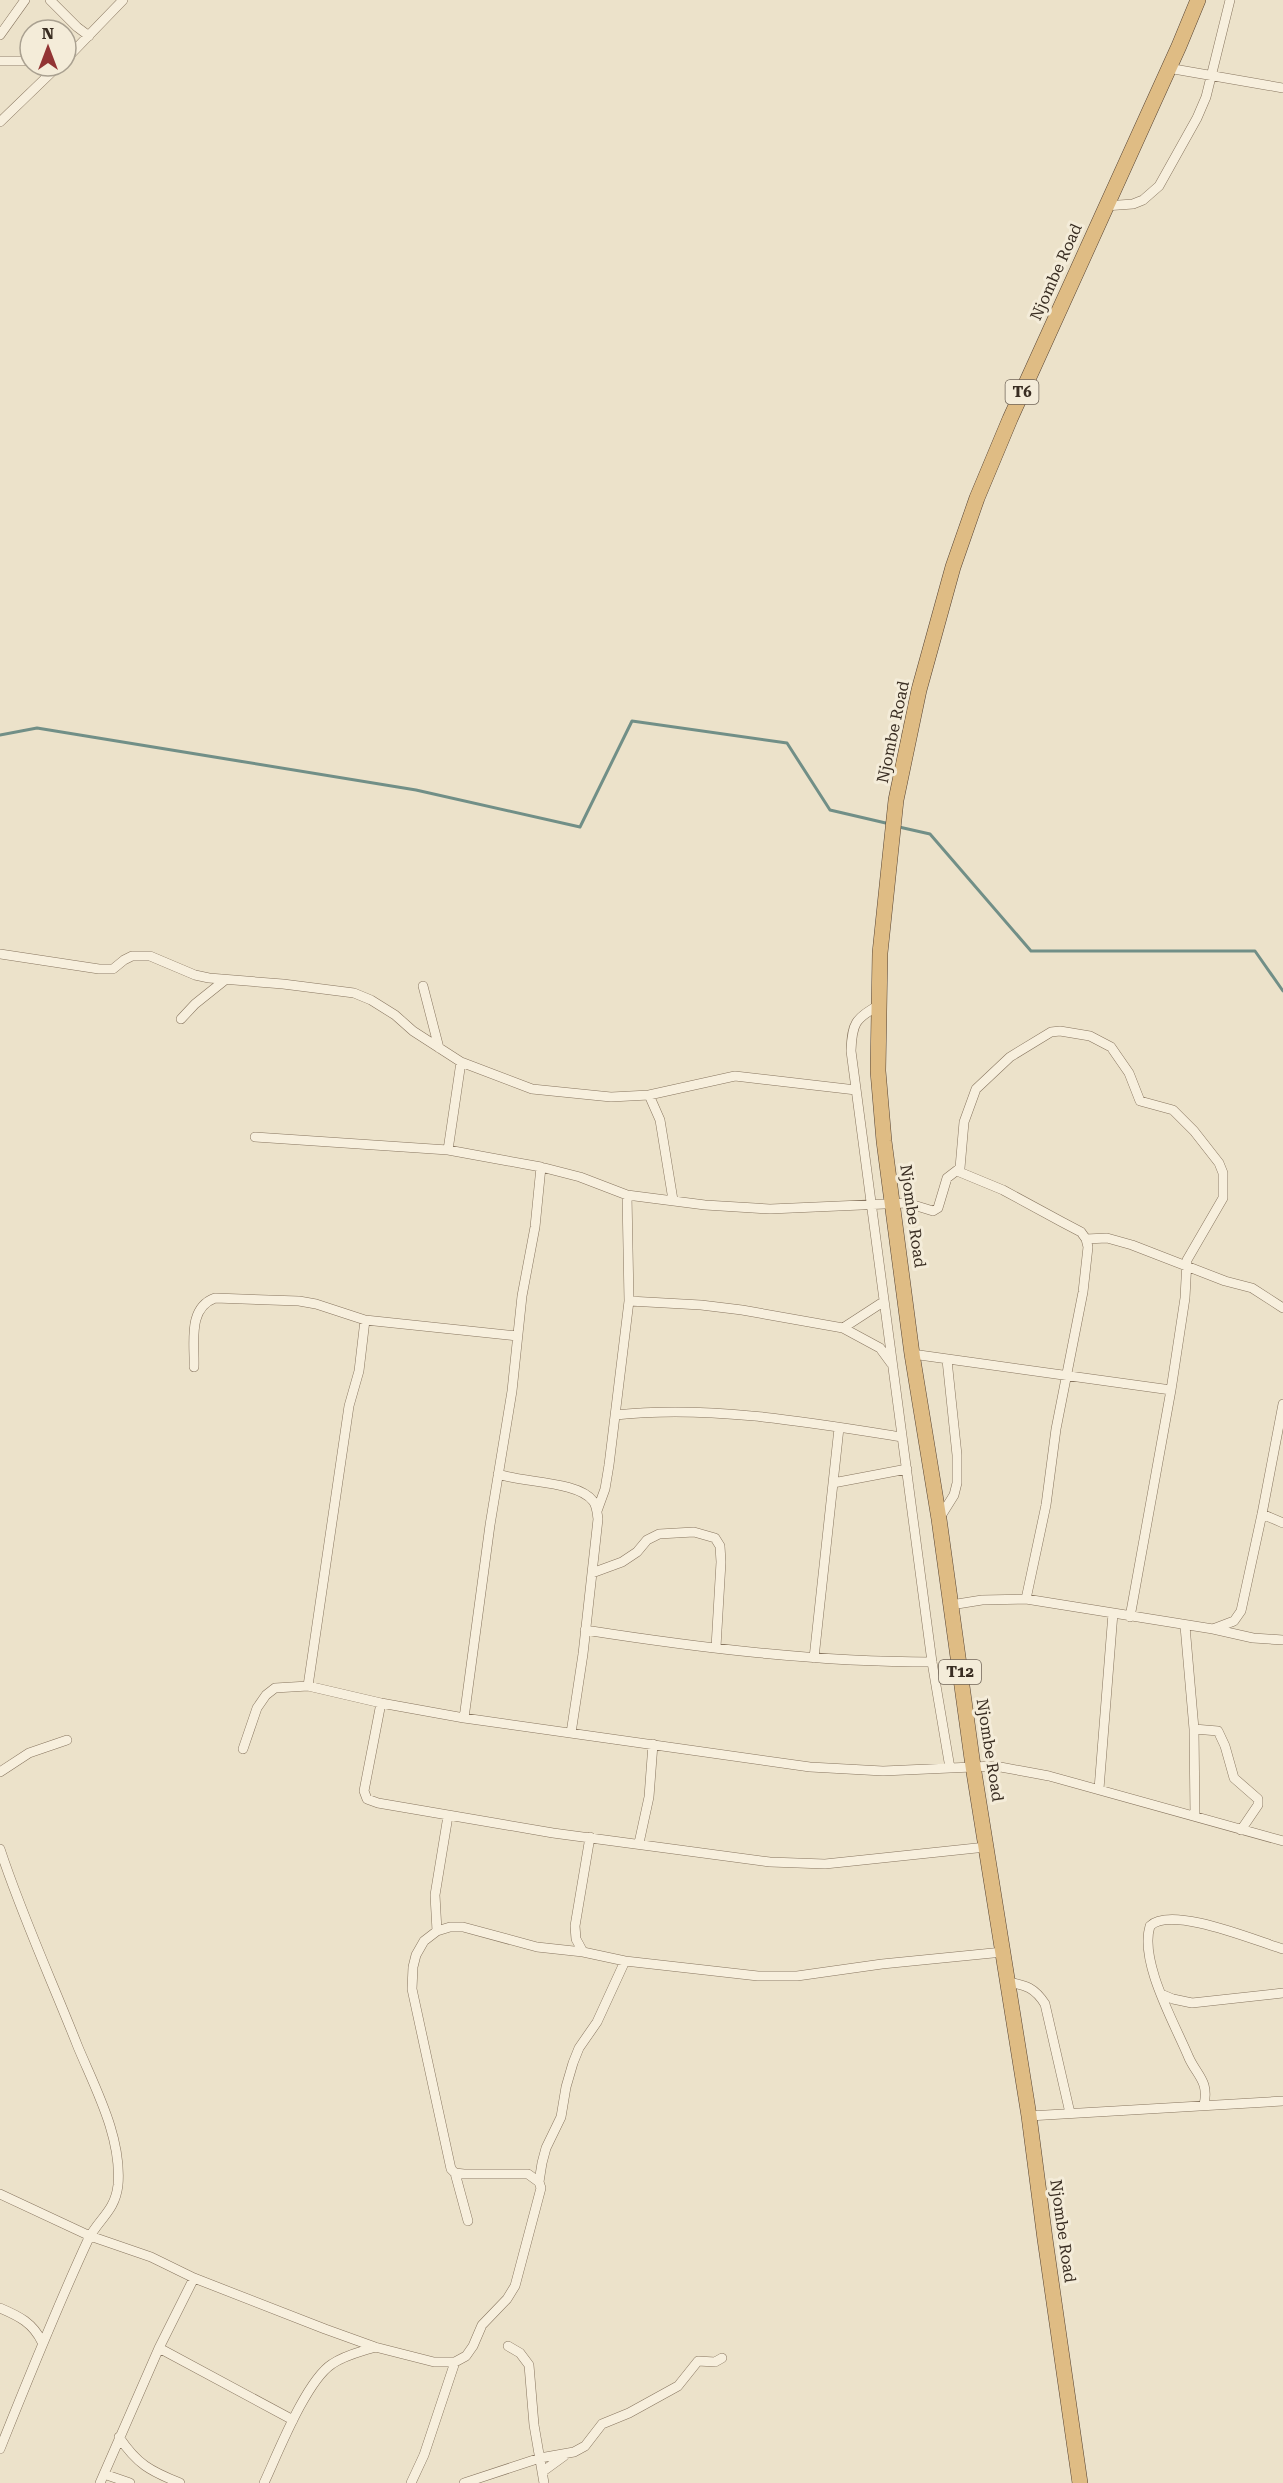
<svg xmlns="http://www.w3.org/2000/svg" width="1283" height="2483" font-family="'Roboto Serif',serif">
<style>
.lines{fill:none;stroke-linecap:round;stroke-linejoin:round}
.stream{stroke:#718f87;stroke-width:3}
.minor-casing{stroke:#87755f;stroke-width:10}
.trunk-casing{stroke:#564333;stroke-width:16}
.minor{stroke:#f7efdd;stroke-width:9}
.trunk{stroke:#dfbc84;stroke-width:15}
.labels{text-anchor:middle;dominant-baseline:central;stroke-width:6;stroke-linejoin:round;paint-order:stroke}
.shield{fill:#f4ecd9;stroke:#716659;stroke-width:1.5}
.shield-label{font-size:15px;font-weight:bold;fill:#392d22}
.street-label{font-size:16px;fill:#392d22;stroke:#f4ecd9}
</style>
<rect width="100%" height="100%" fill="#ece2ca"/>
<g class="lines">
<path class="stream" d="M0,735L37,728L416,790L580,827L632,721L787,743L830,810L890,824
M899,827L930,834L1031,951H1255L1283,991"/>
<g class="minor-casing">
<path id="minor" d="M50,0L77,27L89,36
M0,35L25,0
M66,59L123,0
M0,61H30
M1168,68L1283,88
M0,122L58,66
M1105,206L1133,204L1143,200L1159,186L1197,118L1206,97L1230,0
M0,954L99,969H113L124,960L132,956H150L195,975L209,978L283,984L354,993L371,1000L395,1015L413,1031L461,1062L532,1089L611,1097L649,1095L735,1076L856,1090
M423,986L439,1048
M879,1005C855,1019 852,1023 851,1051L932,1662L950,1768
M181,1019L195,1004L225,980
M649,1095L660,1120L673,1200
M255,1137L448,1150L541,1167L580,1177L627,1195L705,1205L770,1209L907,1203L933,1211L938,1208L947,1178L960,1168L964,1122L976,1089L1010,1057L1051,1032L1060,1031L1090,1036L1111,1047L1129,1073L1140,1101L1173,1110L1194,1131L1219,1163L1223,1173V1198L1187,1260L1185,1298L1171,1390L1130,1617
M448,1150L461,1062
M957,1171L1003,1190L1062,1222L1081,1232L1086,1239L1088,1247L1083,1292L1056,1429L1046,1505L1026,1599
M1086,1239L1107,1238L1132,1245L1225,1281L1252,1288L1283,1308
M629,1301L701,1305L742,1310L843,1328L880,1348L891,1363
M843,1328L883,1302
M912,1354L1171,1390
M194,1367C195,1344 187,1308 215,1298L299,1301L316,1304L365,1320
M615,1415C711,1405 808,1422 902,1437
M498,1474C523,1483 578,1481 593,1501C597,1506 597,1513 598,1519L583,1654L571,1733
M833,1483L907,1469
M597,1511L605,1489L609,1465L629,1301L627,1195
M1262,1514L1283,1523
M939,1519L954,1495L957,1483V1455L947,1360
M592,1573L622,1562L637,1552L647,1540L659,1534L694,1532L715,1538L720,1546L721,1562L716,1647
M951,1605L982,1600L1026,1599L1213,1629L1253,1638L1283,1640
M1185,1626L1194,1729L1195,1816
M1213,1629L1234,1621L1241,1611L1262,1514L1283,1404
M585,1630C700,1648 816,1662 932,1662
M814,1658L839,1428
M308,1686L349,1406L359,1371L365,1320L517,1336
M381,1703L364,1791L367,1799L378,1803L553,1833L770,1862L825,1864L986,1847
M464,1718L490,1525L512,1391L522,1296L535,1227L541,1167
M1194,1729L1218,1731L1225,1746L1234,1778L1258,1799V1805L1241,1830
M243,1749L257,1708L266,1695L275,1688L308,1686L381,1703L464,1718L810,1767L883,1771L995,1766L1049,1776L1283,1841
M0,1772L29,1753L67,1740
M1099,1789L1113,1613
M590,1837L575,1926L576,1939L583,1952L625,1961L758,1976H797L882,1964L1003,1952
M639,1843L649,1797L653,1744
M0,1849C22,1916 52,1981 78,2047C96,2090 122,2138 118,2185C115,2212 98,2219 88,2240C56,2309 28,2379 0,2449
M437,1931L435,1895L448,1816
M1008,1982C1026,1985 1035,1988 1045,2004L1070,2113
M1161,1994L1173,1999L1192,2003L1283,1993
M1204,2105C1209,2081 1198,2077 1189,2058C1175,2024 1139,1962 1150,1926C1171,1905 1256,1941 1283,1949
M1029,2116L1283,2101
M455,2173L468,2221
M539,2182L542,2163L546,2148L561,2117L566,2087L573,2063L579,2048L597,2022L625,1961
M0,2194L90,2236L151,2257L194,2278L325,2329L375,2347L434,2362H455L466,2356L473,2346L482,2325L507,2299L515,2286L541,2188L539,2182L528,2174H464L455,2173L451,2169L412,1989L413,1967L416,1955L424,1941L437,1931L450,1927H463L537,1947L583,1952
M0,2308C19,2316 33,2323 42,2342
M508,2346L520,2353L529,2365L534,2425L544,2483
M159,2348L293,2420
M119,2437C137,2464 150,2471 180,2483
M542,2472L564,2456
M104,2474L130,2483
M100,2483L159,2348L194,2278
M264,2483C278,2453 306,2381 332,2364C345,2355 360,2352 375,2347
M411,2483L424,2455L455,2362
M464,2483L540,2458L574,2452L585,2446L602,2424L629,2413L678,2386L698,2361L715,2362L722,2358"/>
</g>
<g class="trunk-casing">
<path id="trunk" d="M1080,2483L1045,2239L1029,2116L973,1766L939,1519L912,1354L884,1141L878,1071L880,953L896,800L919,690L953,567L977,498L1010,419L1179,46L1198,0"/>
</g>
<use href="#minor" class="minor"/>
<use href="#trunk" class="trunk"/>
</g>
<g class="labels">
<g class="shield">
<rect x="1005.5" y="380" width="33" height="24" rx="4.5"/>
<rect x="939" y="1660" width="42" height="24" rx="4.5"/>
</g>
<g class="shield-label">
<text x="1022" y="392">T6</text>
<text x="960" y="1672">T12</text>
</g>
<g class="street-label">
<text transform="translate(1056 272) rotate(-66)">Njombe Road</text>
<text transform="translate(893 732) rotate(-78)">Njombe Road</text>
<text transform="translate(913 1216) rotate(82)">Njombe Road</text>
<text transform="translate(990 1750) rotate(81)">Njombe Road</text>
<text transform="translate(1063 2231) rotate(82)">Njombe Road</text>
</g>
</g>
<g transform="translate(48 48)"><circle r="28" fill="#f4ecd9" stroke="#a9a090" stroke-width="1.5"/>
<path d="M0-4.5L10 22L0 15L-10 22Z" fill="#923434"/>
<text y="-9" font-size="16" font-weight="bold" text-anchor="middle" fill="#392d22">N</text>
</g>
</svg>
